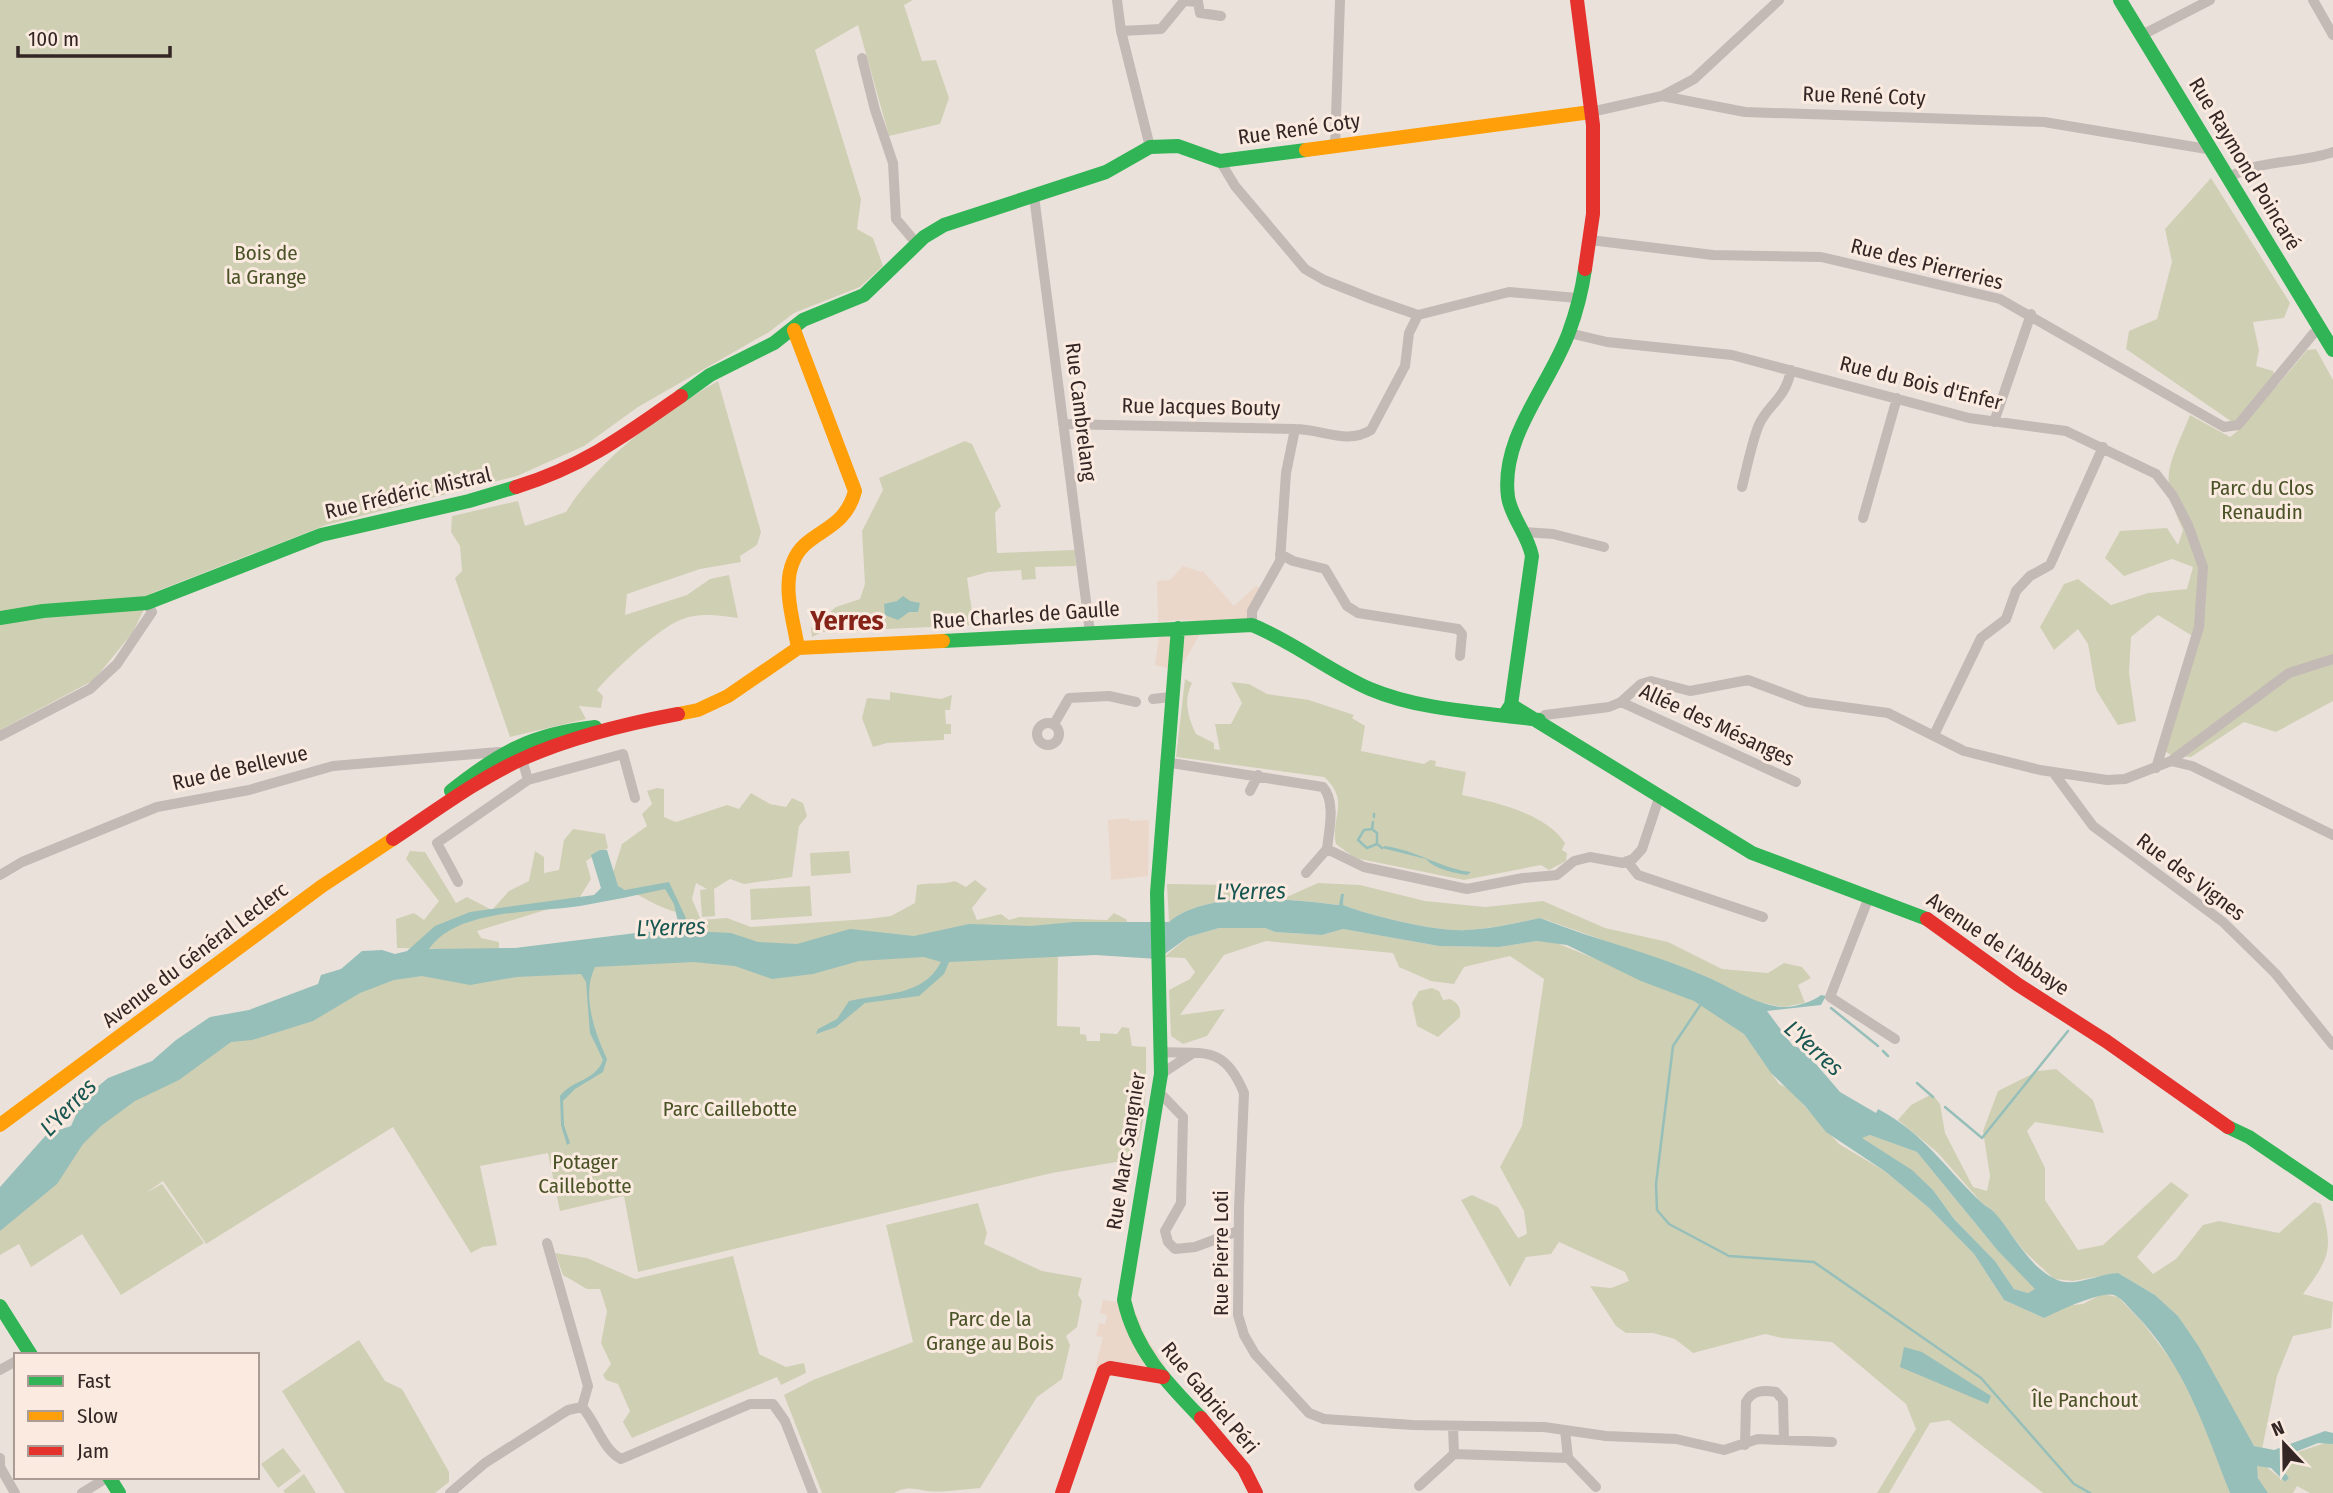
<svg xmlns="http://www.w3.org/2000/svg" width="2333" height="1493" font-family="'Fira Sans Condensed',sans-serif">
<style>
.green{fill:#cfcfb4}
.plaza{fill:#ebd7c9}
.water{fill:#96bfb9;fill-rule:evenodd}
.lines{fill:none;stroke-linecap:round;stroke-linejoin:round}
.stream{stroke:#96bfb9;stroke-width:2.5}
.street{stroke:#c3b9b5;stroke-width:10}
.fast{stroke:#30b455;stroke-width:14}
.slow{stroke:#ff9f0a;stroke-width:14}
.jam{stroke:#e5322d;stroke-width:14}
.labels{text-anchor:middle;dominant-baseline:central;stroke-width:6;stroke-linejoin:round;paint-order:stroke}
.street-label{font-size:21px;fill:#332624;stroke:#faeae0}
.park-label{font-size:21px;fill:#495326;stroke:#faeae0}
.water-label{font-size:23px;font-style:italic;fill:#185652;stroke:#faeae0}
.district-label{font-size:28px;font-weight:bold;fill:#862319;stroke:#faeae0}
</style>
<rect width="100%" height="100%" fill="#ebe1db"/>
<path class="green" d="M0,0H913L904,5L922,61L936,60L949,98L940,124L889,136L858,25L815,50L861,199L857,229L873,238L883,266L860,287L794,313L769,332L638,407L584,446L517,476L326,525L152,593L133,632L94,680L0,730Z
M2211,178L2290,303L2284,318L2253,322L2259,350L2256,366L2273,371L2277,386L2307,350L2316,349L2333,380V701L2276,732L2244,722L2191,757L2171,755L2163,750L2199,640L2158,615L2131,637L2129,673L2136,721L2118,725L2096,690L2088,644L2078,629L2054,650L2040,627L2064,584L2078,579L2111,605L2148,593L2187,589L2193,567L2172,559L2124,576L2105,558L2120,531L2167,528L2178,545L2183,530C2158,476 2169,467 2190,415L2230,437L2241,428L2126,349L2129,331L2157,319L2172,262L2165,229Z
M718,381L761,532L757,545L740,556L741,562L700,569L627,594L625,615L687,595L710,579L729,575L738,618C718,615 697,612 678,621C657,630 611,673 597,690L603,696L601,708L579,706L586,719L510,737L455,578L462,571L460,546L451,532L452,516L518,501L525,526L566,512C600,457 662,413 718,381Z
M965,441L972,444L1001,506L995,513L997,553L1075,550L1076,566L1035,567L1036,579L1022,580L1021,570L988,572L967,578L974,625L822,632L812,637L811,628L836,607L860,599L865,584L862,531L883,490L879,478Z
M1185,679L1192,683C1183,701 1188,717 1196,734L1214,743V749L1220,750L1215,724H1231L1242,703L1231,682L1249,684L1267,694L1309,700L1354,715L1352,718L1365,726L1361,751L1424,764L1430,760L1436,761L1435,766L1466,772L1462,795C1495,802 1547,814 1565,843L1562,850L1567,853L1566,861L1549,870L1541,865L1464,880L1355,858L1336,844C1330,817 1351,801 1324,777L1176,757Z
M890,692L941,699L952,695L950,710H945L946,724H951V734H944V740L887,743L873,747L862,718L867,698L890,700Z
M657,788L664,789V817L676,822L727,805L739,809L751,793L770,804L786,807L792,798L803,803L807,816L799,826L792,877L744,884L730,879L714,889L715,916L702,917L700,890L707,889L696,883L692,899L701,920L727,918L751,927L867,919L891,916L915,903L917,885C930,882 942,885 955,881L966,887L975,880L987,889L972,908L977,920L1001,914L1009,920L1019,917L1107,920L1114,913L1126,919L1129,927L809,952L676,935L677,926L682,923L676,912C662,908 653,903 640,896C630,890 620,890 610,882L622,844L647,826L642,814L652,804L647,791Z
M573,829L605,834L608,848L586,861L591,879L578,900L477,931L481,938L499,942V957L441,949L397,948L396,919L414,913L424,920L439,901L406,859L410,851L425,852L456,903L467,897L492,910L509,891L529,881L535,851L544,857V873L559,870L564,840Z
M849,851L851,873L811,876L810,853Z
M1318,883L1360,885L1425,901L1485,907L1543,901L1605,928L1668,942L1722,969L1768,973L1784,963L1802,967L1811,978L1798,985L1805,1003L1783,1007L1754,1001L1707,977L1541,918C1516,923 1491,929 1466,930C1437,932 1371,916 1343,905L1344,895L1341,894L1340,905C1293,899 1206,890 1169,922L1167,884L1234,885L1289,896Z
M810,886L812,916L751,920L750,889Z
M1219,928H1265L1275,932L1322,935L1343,929L1439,946L1499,947L1537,941L1554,942L1678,992L1709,1009L1744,1034L1779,1084L1788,1088L1839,1144L1886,1172L1929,1208L1974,1254L2004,1300L2044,1318L2064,1306L2083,1304L2102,1294L2118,1297L2143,1323L2175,1365L2204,1423L2230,1493H2043L1949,1420L1930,1423L1889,1493H1877L1916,1429L1906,1404L1832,1342L1782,1338L1765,1334L1693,1353L1675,1339L1653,1333H1626L1616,1326L1590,1286L1611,1288L1629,1281L1625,1272L1559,1242L1551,1254L1526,1257L1510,1287L1461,1200L1472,1195L1498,1207L1518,1238L1527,1234L1524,1211L1500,1167L1522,1126L1544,979L1510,956L1464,967L1454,984L1431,981L1399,967L1393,953L1266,941L1224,955L1180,1015L1225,1009L1207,1036L1183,1044L1171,1036L1169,990L1190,979L1195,972L1185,958L1164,957L1188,937Z
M922,955H1058L1057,1026L1080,1027V1034L1086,1035L1087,1041H1100V1033L1117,1034L1122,1027L1129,1028L1132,1046L1146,1047C1146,1075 1148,1141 1128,1160L1052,1173L638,1272L624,1196L560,1211L548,1153L480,1166L497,1245L482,1247L471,1253L393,1127L206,1244L163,1181L146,1193L162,1184L204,1243L121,1295L82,1234L31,1267L19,1244L0,1255V1227C39,1187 76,1141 122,1108C208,1045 311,998 415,974L693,959L853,960Z
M1432,988L1439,991L1443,1000L1450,999C1459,1004 1461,1008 1460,1017L1438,1037L1417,1026L1412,1003L1419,991Z
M2056,1069L2093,1100L2104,1133L2035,1122L2027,1131L2045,1168V1200L2078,1250L2103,1245L2171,1182L2189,1195L2137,1257L2153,1274L2176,1259L2203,1225L2219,1221L2279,1233L2314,1202L2321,1204C2333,1250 2331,1256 2303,1294L2333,1302L2331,1328L2293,1336L2277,1376L2262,1449L2251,1444L2244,1433L2215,1376L2178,1316L2155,1295L2118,1273L2073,1281L2054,1279L2024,1251L1993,1211L1981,1202L1937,1152L1898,1120L1911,1105L1932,1094L1940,1104L1945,1133L1973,1187L1987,1191L1990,1176L1983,1131L1998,1091L2038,1071Z
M1870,1135L1917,1152L1998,1251L2036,1289L2028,1293L2014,1289L1995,1261L1954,1219L1933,1190L1911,1170L1861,1138Z
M978,1203L987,1233L984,1244L1042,1271L1082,1278L1078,1295L1082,1301L1077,1327L1066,1336L1070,1345L1062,1379L1037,1397L980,1488C964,1489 943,1493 927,1491C913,1489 908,1486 894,1493H822L784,1395L813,1380L913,1342L886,1225Z
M555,1253L587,1258L635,1279L733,1256L759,1354L786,1367L804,1363L806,1373L781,1385L777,1377L632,1438L623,1422L630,1411L618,1384L606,1380L603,1375L611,1364L601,1343L607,1311L600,1289H587L563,1275Z
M359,1340L385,1381L402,1389L449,1472V1482L435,1493H345L282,1391Z
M2328,1442L2333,1444V1493H2310L2297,1486L2293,1493H2268C2261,1486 2256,1476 2257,1466L2263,1464L2285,1482L2289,1478L2280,1466V1458Z
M283,1448L301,1471L278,1488L261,1464Z
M304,1474L316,1493H285L283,1491Z"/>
<path class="plaza" d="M1183,566L1201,572L1202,570L1234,606L1256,586L1260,589L1247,623L1180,620L1158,622L1157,581L1170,580Z
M1200,634L1179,671L1155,665L1159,635Z
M1129,818L1130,821L1149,820L1148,876L1111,880L1108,820Z
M1103,1300L1132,1304L1146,1337L1166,1367L1147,1379L1095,1369L1103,1337L1096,1336L1099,1323L1105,1324L1107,1315L1100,1313Z"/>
<path class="water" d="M903,596L910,601L920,603L918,612H909L898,620L885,615L884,604L897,601Z
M1385,846C1416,850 1442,869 1471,872L1467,875C1455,873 1434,869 1426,859L1382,848Z
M600,850H607L618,886L625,890L669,882L692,931L731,933L758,942L797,944L850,929L914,936L969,924L1031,926L1074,922H1169C1206,890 1293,899 1339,905L1341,894H1344L1343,905C1371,916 1437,932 1466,930C1491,929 1516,923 1540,918C1595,940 1653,953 1707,977C1732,988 1754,1004 1781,1007C1793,1008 1812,1002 1821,995L1826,996L1821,1005L1767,1011L1793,1046L1803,1049L1840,1092L1876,1113L1878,1109C1925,1134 1945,1168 1981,1202C1985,1206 1990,1208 1994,1212C2013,1233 2028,1266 2055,1279C2074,1289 2099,1273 2118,1273L2155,1295L2178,1316L2199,1347L2254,1446L2274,1450L2325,1431L2333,1433V1444L2318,1443L2280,1458V1466L2289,1478L2285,1482L2271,1468L2257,1466L2258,1478L2268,1493H2230C2205,1429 2184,1363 2134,1313C2129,1308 2122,1298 2114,1295C2101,1291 2058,1311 2044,1318L2004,1300L1974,1254L1929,1208L1886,1172L1826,1132L1805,1106L1771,1073L1744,1034L1694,1001L1641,981L1567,945L1537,941L1499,947L1439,946L1343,929L1322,935L1275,932L1265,928H1219L1188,937L1158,959L1095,955L949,962L944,974L919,996L865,1003L836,1027L816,1034L818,1029L837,1019L849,1001C883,993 923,997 941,962L924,957L859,961L813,974L772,979L735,966L693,962L595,967C581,995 595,1033 607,1059L603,1072L575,1089L563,1101L564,1125L570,1143L567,1145L561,1125L560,1096C572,1080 595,1081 603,1060L590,1033L586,982L581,974L516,977L470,985L422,976L394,980L360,993L313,1021L252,1040L231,1042L179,1080L135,1101L101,1126L83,1144L57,1184L0,1231V1187L47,1134L71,1126L83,1099L108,1078L152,1061L176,1040L210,1017L249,1010L318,984L321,975L341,969L362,951L382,950L395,954L407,951L435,926L470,912L594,895L601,888L591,855ZM665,889L674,904L680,931L644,932L515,948L429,949C458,908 536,913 580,906C609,901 637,895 665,889ZM1870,1135L1917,1152L1998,1251L2035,1289L2028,1293L2014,1289L1995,1261L1954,1219L1933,1190L1912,1170L1862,1138Z
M1904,1347L1922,1352L1991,1396L1988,1404L1900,1367Z"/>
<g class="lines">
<path class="stream" d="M1374,817V814
M1373,822L1372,829L1377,833V844L1382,848
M1372,829L1364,830L1358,840L1367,848L1377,844
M1701,1004L1673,1046L1656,1184L1657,1210L1669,1224L1729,1256L1814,1262L1981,1378L2074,1484L2090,1493
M1831,1008L1878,1046
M1883,1051L1888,1056
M1917,1083L1933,1097
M1945,1107L1982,1138L2068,1031"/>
<path class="street" d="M1117,0L1121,31L1150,147
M2313,0L2333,35
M1121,31L1161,29L1184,1L1198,2L1200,13L1221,16
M2142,35L2210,0
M862,58L875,110L893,163L896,219L917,244
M1662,96L1694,79L1779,0
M1591,112L1662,96L1745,112L2044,122L2213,150
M1335,146L1340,0
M1220,161L1235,186L1305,269L1324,280L1372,299L1418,315L1509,292L1577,298
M2230,177C2260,159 2300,164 2333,152
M1034,196L1090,632
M1590,240L1713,255L1821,257L2000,299L2224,427L2238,425L2313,334L2321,330
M1569,333L1607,342L1732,355L1969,418L2066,431L2156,474L2173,496L2188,525L2203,567L2199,627L2156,768
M1994,422L2031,314
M1063,424L1295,429
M1742,487C1747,467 1751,446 1758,427C1767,404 1785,401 1791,370
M1863,518L1897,398
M1524,532L1553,534L1604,547
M1280,554L1293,561L1325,569L1347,606L1358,613L1458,629L1462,634L1460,656
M1252,625V611L1280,561L1286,473L1295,429C1322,429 1347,445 1371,430L1405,366L1409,333L1418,315
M1153,699L1170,697
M1621,702L1796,782
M1539,720L1545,715L1609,707L1621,702L1641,684L1651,681L1690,691L1748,680L1807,702L1888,713L1964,751L2040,770L2107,780L2125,779L2171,761L2289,673L2333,659
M1037 734a11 11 0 1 1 22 0a11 11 0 1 1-22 0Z
M1054,724L1069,698L1109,696L1136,702
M1934,735L1981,638L2006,619L2016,591L2030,576L2050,565L2103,447
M0,736L90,689L117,664L152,612L147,603
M2171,761L2192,766L2333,835
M1165,762L1323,787C1336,802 1329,830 1327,849L1364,867L1467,889L1523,878L1557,875L1574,861L1590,857L1623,863L1633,859L1642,849L1659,798
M2053,772L2093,826L2223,922L2275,973L2333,1045
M528,780L623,754L635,798
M1250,791L1258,775
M1627,861L1638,875L1763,917
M1306,873L1327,849
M0,875L22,862L157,807L249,790L333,766L499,752
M458,882L437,843L528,780L522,759
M1869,897L1830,997L1895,1039
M1160,1052C1205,1054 1224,1045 1244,1093L1239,1208L1238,1315L1244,1335L1255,1354L1309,1413L1324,1419L1413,1425L1544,1427L1606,1436L1676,1439L1724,1450L1758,1439L1832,1442
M1161,1074L1193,1053
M1159,1092L1183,1117L1181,1203L1165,1231L1168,1242L1175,1249L1195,1247L1238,1231
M547,1243L588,1386L582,1407C596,1422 603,1450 621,1459L750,1404H773L785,1421L813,1493
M0,1370L16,1361
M1453,1426L1454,1454
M1565,1430L1568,1458
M1745,1445L1746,1402C1752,1390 1764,1390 1776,1392L1783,1400L1784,1440
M0,1458V1467L15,1493
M1419,1486L1454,1454L1568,1458L1596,1487
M82,1493L108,1477
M450,1493L485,1463L568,1410L582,1407"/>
<path class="fast" d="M2120,0L2333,350
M681,396L710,375L774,343L803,320L864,295L924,237L944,225L1106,172L1150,147L1178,146L1220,161L1306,150
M0,618L43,611L147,603L321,535L469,501L516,487
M1178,628L1157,893L1161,1074L1124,1300C1135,1350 1166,1382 1201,1418
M943,641L1252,625C1294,642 1329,671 1370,689C1422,711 1484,712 1539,720
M1511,705L1752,853L1927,919
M1507,711L1511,705L1532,556C1528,535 1511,517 1508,497C1500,437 1550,385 1569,332C1576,313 1582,290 1585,269
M451,791C500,752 532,734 595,727
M2228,1127L2249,1137L2333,1194
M0,1306L31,1355
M109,1477L119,1493"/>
<path class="slow" d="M1306,150L1591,112
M794,330L855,491C844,534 806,529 793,562C782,587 794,623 798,648
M678,714L698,710L728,696L798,648L943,641
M0,1125L322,886L393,839"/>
<path class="jam" d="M1577,0L1593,125V214L1585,269
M516,487C584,466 624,436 681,396
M393,839C434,812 476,780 522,759C571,737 624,724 678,714
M1927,919L2017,984L2106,1041L2228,1127
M1201,1418L1244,1469L1256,1493
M1062,1493L1104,1371L1110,1368L1163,1377"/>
</g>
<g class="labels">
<g class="street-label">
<text transform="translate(1864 96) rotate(2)">Rue René Coty</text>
<text transform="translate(1299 129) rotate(-8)">Rue René Coty</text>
<text transform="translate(2245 164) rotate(59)">Rue Raymond Poincaré</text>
<text transform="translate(1927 264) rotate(14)">Rue des Pierreries</text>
<text transform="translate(1921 383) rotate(14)">Rue du Bois d'Enfer</text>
<text transform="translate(1201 407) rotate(1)">Rue Jacques Bouty</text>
<text transform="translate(1081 412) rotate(83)">Rue Cambrelang</text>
<text transform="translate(408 493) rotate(-13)">Rue Frédéric Mistral</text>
<text transform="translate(1026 615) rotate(-4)">Rue Charles de Gaulle</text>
<text transform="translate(1717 725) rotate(25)">Allée des Mésanges</text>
<text transform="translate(240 768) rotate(-13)">Rue de Bellevue</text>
<text transform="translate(2191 877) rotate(37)">Rue des Vignes</text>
<text transform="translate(1998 944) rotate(34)">Avenue de l'Abbaye</text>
<text transform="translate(195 955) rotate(-37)">Avenue du Général Leclerc</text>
<text transform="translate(1126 1151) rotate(-81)">Rue Marc Sangnier</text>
<text transform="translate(1221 1253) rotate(-90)">Rue Pierre Loti</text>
<text transform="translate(1210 1398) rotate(50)">Rue Gabriel Péri</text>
</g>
<g class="park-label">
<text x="266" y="253">Bois de<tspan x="266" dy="24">la Grange</tspan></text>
<text x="2262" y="488">Parc du Clos<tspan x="2262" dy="24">Renaudin</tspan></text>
<text x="730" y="1109">Parc Caillebotte</text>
<text x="585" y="1162">Potager<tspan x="585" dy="24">Caillebotte</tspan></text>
<text x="990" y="1319">Parc de la<tspan x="990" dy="24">Grange au Bois</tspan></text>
<text x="2085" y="1400">Île Panchout</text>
</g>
<g class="water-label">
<text transform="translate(1251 891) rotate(-1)">L'Yerres</text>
<text transform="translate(671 927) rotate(-2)">L'Yerres</text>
<text transform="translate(1814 1048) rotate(42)">L'Yerres</text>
<text transform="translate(68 1107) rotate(-46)">L'Yerres</text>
</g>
<g class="district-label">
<text x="847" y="620">Yerres</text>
</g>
</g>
<rect x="14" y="1353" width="245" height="126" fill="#faeae0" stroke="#aa9c95" stroke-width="2"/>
<rect x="28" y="1376" width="35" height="10" fill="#30b455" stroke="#aa9c95" stroke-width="2"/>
<text x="77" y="1388" font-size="21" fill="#332624">Fast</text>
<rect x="28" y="1411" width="35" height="10" fill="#ff9f0a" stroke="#aa9c95" stroke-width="2"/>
<text x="77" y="1423" font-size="21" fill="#332624">Slow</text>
<rect x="28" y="1446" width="35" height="10" fill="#e5322d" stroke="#aa9c95" stroke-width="2"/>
<text x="77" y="1458" font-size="21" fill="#332624">Jam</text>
<g transform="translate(2284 1444) rotate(338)" stroke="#faeae0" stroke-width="5" paint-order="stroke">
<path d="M0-5L12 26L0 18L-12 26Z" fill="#332624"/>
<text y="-10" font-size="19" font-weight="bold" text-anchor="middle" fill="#332624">N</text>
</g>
<path d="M18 46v10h152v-10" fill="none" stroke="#332624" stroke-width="3.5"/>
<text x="28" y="46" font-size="21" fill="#332624" stroke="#faeae0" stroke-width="5" paint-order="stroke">100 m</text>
</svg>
